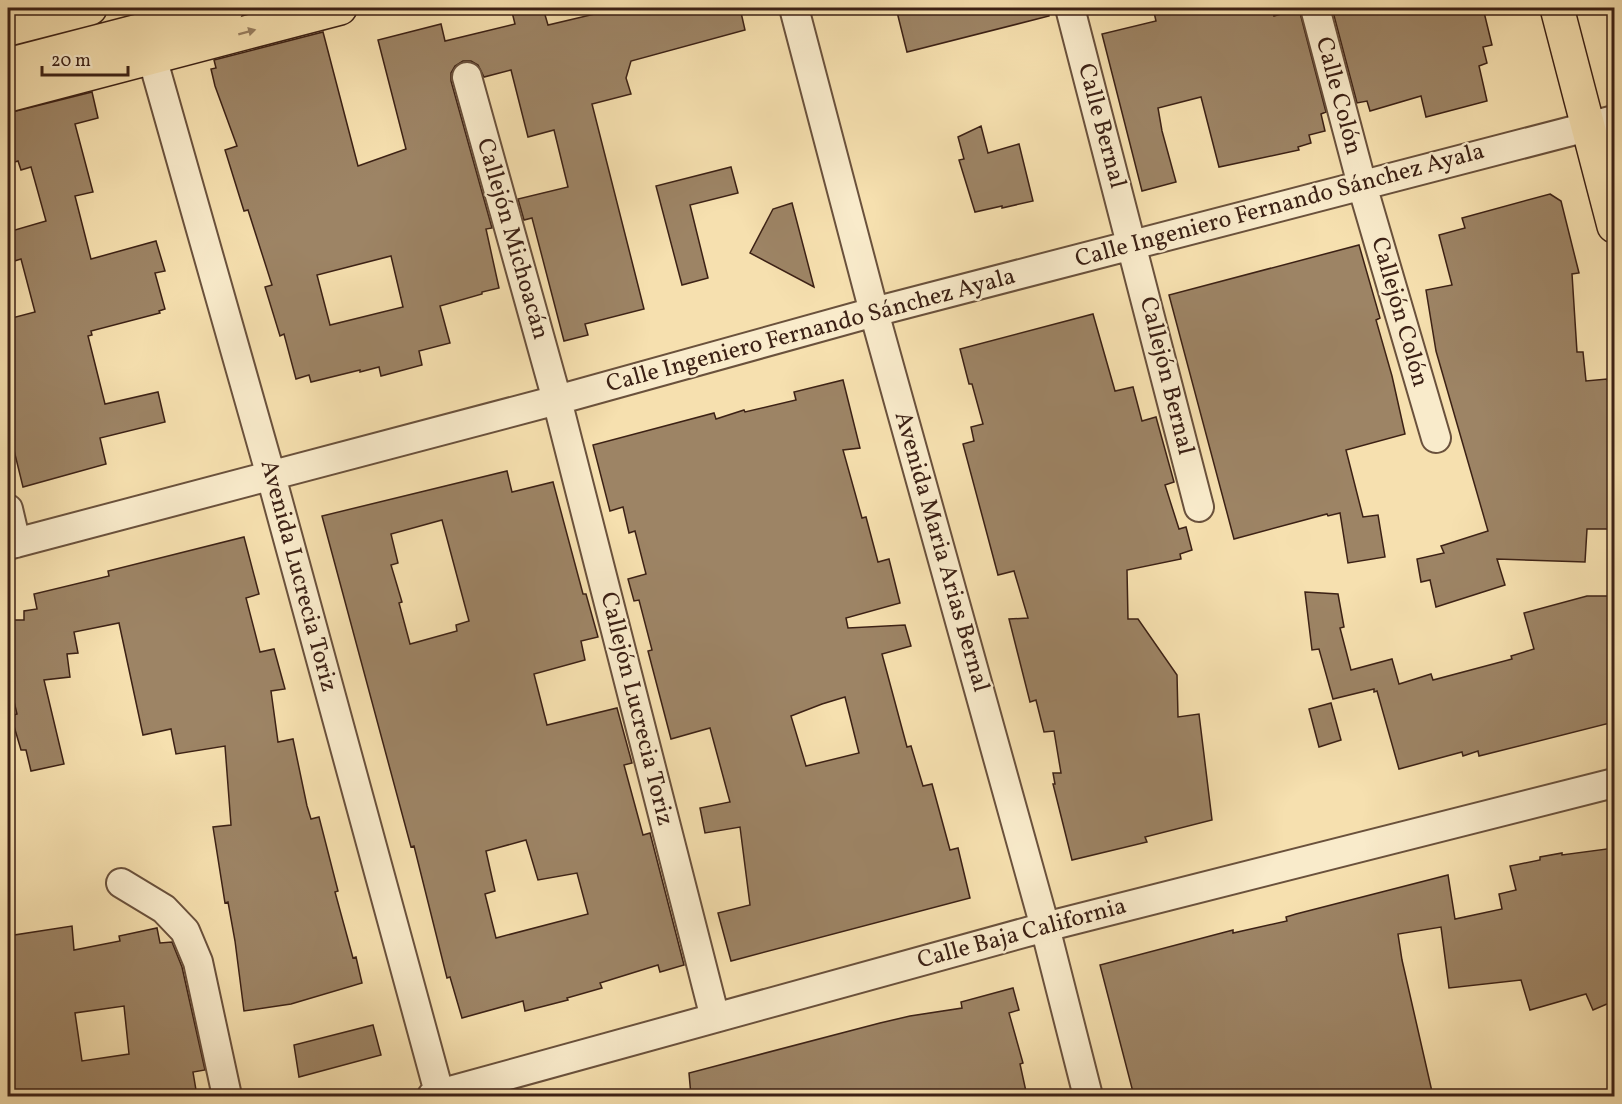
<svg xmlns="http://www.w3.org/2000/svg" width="1622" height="1104" font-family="Vollkorn,serif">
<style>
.building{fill:#9d8465;stroke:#3c2115;stroke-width:1.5;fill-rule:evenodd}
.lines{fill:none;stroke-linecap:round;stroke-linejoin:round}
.minor-casing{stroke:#6a513c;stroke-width:32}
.major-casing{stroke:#3c2115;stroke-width:36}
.highway-casing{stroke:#3c2115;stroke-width:36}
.minor{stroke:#f9ebcb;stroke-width:28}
.major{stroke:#f6e0af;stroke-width:33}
.highway{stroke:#f6e0af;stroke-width:33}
.oneway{fill:#998062}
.labels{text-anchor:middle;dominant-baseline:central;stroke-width:5;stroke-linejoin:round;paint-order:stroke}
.street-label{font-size:24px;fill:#3c2115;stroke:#f9ebcb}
</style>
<rect width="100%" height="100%" fill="#f6e0af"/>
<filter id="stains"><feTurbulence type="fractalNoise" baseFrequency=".00333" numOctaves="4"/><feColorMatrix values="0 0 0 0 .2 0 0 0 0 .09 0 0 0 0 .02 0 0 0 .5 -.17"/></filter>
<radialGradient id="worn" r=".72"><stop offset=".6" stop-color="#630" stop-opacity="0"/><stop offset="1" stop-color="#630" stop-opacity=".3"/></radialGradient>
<path class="building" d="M511,8H543L548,25L599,13L598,8H740L745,30L631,61L626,78L631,94L592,104L644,309L585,324L588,335L564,341L532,218L524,220L518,199L568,187L554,130L528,137L511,70L484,77L478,65L471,61H463L455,66L451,73V81L492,228L486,229L499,288L482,292V294L440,306L450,343L419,351L422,365L381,376L379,367L360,372V370L311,382L309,375L296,379L284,334L280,336L265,287L272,285L248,210L244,211L225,150L237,146L215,86L211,69L216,68L214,60L323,32L358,166L406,149L378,40L441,24L445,41L515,24ZM391,256L403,307L330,325L317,275Z
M896,8H1048L1049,16L907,52Z
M1153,8H1273L1274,16L1299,9L1326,112L1321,114L1325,131L1309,135L1311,143L1298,147L1299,150L1219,167L1201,97L1158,108L1162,131L1176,182L1142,191L1102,34L1156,21Z
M1332,8H1483L1492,45L1483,47L1487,63L1479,66L1487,101L1426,117L1421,96L1370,111L1367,101L1357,103Z
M92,92L98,118L75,124L93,192L75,196L91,259L156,241L165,271L155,273L165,309L159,311L160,313L91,331L92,335L88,336L105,404L158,392L165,422L100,438L106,464L23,487L8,426V319L35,312L21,259L8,263V232L46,221L31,167L21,170L18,161L8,164V113Z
M981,126L988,153L1019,144L1033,201L1002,208V206L975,212L959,160L964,159L958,137Z
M731,167L738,193L690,205L708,278L682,285L656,186Z
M1550,194L1561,201L1579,273L1572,274L1577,352H1583L1586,381L1607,379L1614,407V529H1587L1585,562L1497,559L1505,585L1436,607L1430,580L1421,582L1417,559L1444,553L1441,546L1488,531L1436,351L1426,290L1452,285L1439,235L1465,228L1462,218Z
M792,203L814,287L750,253L773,209Z
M1359,245L1380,318L1376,320L1392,376L1405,434L1346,450L1363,517L1378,515L1385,557L1348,563L1340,513L1328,516L1327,514L1234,539L1169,295Z
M1093,314L1115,391L1133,387L1142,421L1156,417L1174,482L1165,485L1179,529L1186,527L1192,550L1180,554L1181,559L1127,570L1128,619H1138L1177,675L1178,717L1199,714L1212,820L1145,837L1147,842L1072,860L1053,784H1055L1053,773H1061L1054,731L1044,732L1036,700L1030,702L1009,619L1028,618L1014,571L998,575L963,444L974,441L971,427L983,424L972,384H969L960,349Z
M843,380L860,448L843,450L862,518L866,517L878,562L889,559L900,603L846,618L848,628L905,625L911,646L882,654L907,747L911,746L923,786L932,784L950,850L958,848L970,898L731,961L718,913L750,905L740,827L705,833L700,808L730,802L710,728L671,739L648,651L652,650L639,600L634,601L628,579L646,574L635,531L629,533L623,507L610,511L593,445L714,413L716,419L744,410L745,412L796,400L794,392ZM845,697L859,753L806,766L791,716L822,704Z
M507,471L512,492L553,482L583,594H586L598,637L581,641L585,660L534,674L547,725L617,708L632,763L624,765L643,835L650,833L684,965L660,972L658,965L600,983L602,988L567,998L568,1000L525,1011L523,1001L462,1018L450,977L447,978L414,846L411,847L322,516ZM442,520L469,621L456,625L457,631L410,644L399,603L402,602L391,565L398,563L391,534ZM526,840L538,880L577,873L588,914L496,938L485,894L495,891L486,851Z
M244,537L259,594L246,598L260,652L274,649L285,689L271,691L278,742L293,739L307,806L311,819L319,817L338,891L335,892L353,958L356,957L362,983L291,1004L244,1011L235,941L228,902L225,903L213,827L231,825L225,746L176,754L171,729L143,735L119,623L74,632L78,653L67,654L70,677L44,680L64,764L31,771L26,750H21L11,716L17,714L8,676V620H24V611L37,609L34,594L109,576L108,571Z
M1305,592L1338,594L1344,627L1340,628L1351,670L1392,659L1399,684L1431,674L1433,680L1512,659L1511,656L1534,649L1524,613L1587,596H1614V722L1479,756L1478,751L1463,756L1462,752L1399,769L1377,691L1374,692V689L1333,699L1319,649L1312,650Z
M1331,703L1341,740L1319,747L1309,709Z
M1614,848V1001L1593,1010L1586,994L1530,1010L1521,980L1449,988L1441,927L1398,934L1402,960L1433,1096H1134L1100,965L1233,930V933L1287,921L1286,917L1296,914L1448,875L1455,919L1502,909L1499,894L1516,890L1510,866L1540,860V857L1562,853V855Z
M72,926L74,950L120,941L119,936L157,928L160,943L172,942L182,967L205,1070L193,1072L197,1096H8V936ZM124,1006L129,1054L82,1061L75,1013Z
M1013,988L1019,1010L1009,1013L1023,1063L1020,1064L1027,1096H691L689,1073L880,1023L910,1016L962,1008L961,1002Z
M373,1025L381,1055L299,1077L294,1045Z"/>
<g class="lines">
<g class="minor-casing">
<path id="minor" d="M794,8L874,312L1045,927L1088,1096
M1070,8L1199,507
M1315,8L1362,185L1436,438
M152,57L271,476L440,1096
M467,77L557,400L715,1018
M8,509L16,543
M8,545L557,400L874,312L1614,120
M121,883L164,909L185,931L198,962L227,1096
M432,1096L1045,927L1614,783"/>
</g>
<g class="major-casing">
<path id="major" d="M1557,8L1614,226
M8,95L340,8"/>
</g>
<g class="highway-casing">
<path id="highway" d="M8,29L90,8
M8,65L227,8"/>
</g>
<use href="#minor" class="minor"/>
<use href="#major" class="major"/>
<use href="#highway" class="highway"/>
</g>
<defs><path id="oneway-solid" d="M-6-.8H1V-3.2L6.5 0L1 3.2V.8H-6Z" transform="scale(1.5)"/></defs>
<use class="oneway" href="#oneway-solid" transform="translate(247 32) rotate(-15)"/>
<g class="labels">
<g class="street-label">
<text transform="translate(1338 96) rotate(75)">Calle Colón</text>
<text transform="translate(1101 126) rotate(75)">Calle Bernal</text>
<text transform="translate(1280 206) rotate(-15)">Calle Ingeniero Fernando Sánchez Ayala</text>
<text transform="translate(512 239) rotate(74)">Callejón Michoacán</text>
<text transform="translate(1399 312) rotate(74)">Callejón Colón</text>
<text transform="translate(811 331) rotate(-15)">Calle Ingeniero Fernando Sánchez Ayala</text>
<text transform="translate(1166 376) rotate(76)">Callejón Bernal</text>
<text transform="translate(941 552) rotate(74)">Avenida Maria Arias Bernal</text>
<text transform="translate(298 576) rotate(75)">Avenida Lucrecia Toriz</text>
<text transform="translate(636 709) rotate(76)">Callejón Lucrecia Toriz</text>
<text transform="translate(1022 934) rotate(-15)">Calle Baja California</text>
</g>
</g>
<rect width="1622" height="1104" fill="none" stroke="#f6e0af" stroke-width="30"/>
<rect x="9" y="9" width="1604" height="1086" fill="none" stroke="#3c2115" stroke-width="3"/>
<rect x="15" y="15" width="1592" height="1074" fill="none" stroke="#3c2115" stroke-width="1.5"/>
<path d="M42 66v9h86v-9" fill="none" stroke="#3c2115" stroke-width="3"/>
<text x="51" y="66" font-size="18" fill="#3c2115" stroke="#f9ebcb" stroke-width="4.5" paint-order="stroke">20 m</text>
<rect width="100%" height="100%" filter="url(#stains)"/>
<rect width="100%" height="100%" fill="url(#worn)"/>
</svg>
